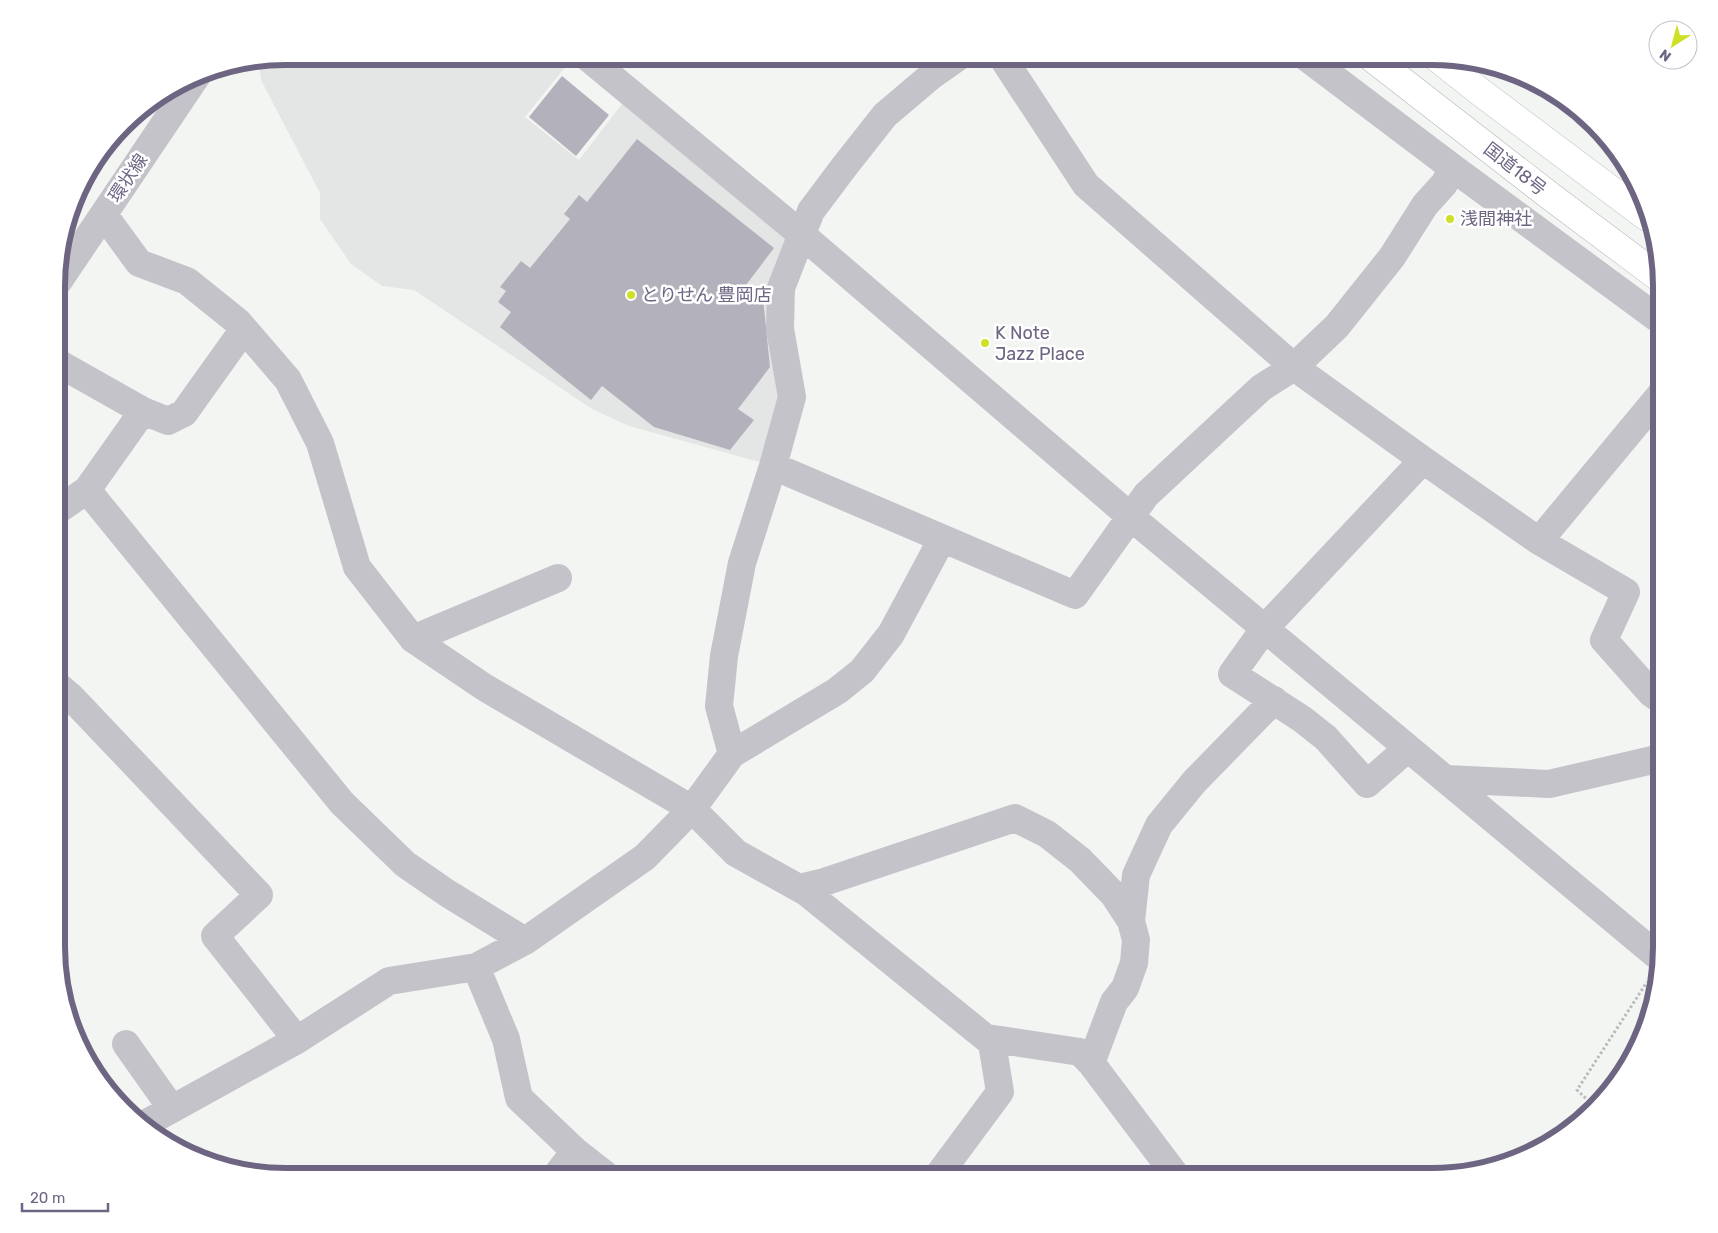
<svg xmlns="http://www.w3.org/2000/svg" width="1718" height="1233" font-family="Rubik,'Noto Sans JP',sans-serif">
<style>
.built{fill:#e4e6e5}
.building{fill:#b3b1bb}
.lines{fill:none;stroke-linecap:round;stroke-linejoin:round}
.highway-casing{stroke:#b6b4ba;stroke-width:29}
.path{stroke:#bab9be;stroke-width:3;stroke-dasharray:2.5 2.5;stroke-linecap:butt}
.minor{stroke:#c5c3ca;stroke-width:28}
.highway{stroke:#fff;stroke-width:28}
.poi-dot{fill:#cfe126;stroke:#fff;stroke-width:2}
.labels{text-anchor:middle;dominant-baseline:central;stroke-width:5;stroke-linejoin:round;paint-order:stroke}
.street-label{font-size:18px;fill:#6e6583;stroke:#fff}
.poi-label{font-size:18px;fill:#6e6583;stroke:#fff;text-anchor:start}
.rim{fill:none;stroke:#6e6583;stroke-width:6}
</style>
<rect width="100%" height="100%" fill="#f2f5f2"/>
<path class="built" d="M286,56H574L525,117L579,160L625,100L787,237L784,395L763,463L629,426L592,409L414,290L382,286L351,264L320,219V193L261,80L259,62Z"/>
<path class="building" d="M562,76L609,115L576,156L529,117Z
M637,139L774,248L746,285L763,298L770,367L738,409L754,420L730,450L654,427L602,386L591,400L500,327L511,312L498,302L506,291L500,287L521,261L530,268L570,219L564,214L579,195L587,202Z"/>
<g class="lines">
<g class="highway-casing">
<path id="highway" d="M1371,57L1550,196L1661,279
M1436,57L1479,91L1647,217"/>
</g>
<path class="path" d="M1593,1105L1577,1090L1647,982"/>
<path class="minor" d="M586,56L801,234L1131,517L1661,959
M1002,57L1086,185L1294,367L1423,460L1539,541L1626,592L1604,640L1651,693L1661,700
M1306,57L1453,168L1661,321
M104,215L139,263L187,281L238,322L288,380L320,443L357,567L413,639L484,687L692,809L736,853L806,892L992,1043L1000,1092L937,1177
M58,282L198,74
M58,363L143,411L168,421L184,413L244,329
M773,466L1075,595L1146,495L1261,388L1294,367L1337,326L1392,257L1425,205L1444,184L1453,168
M87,490L342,803L405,864L447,893L525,941
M58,510L87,490L143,411
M1539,541L1661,394
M413,639L558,578
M58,686L71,697L259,895L215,936L297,1040
M1408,748L1367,784L1326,738L1302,719L1232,674L1265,628L1423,460
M732,754L719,706L724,656L742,563L773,466L792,397L780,329L781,288L811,211L844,167L885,115L931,76L958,57
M1446,779L1549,784L1661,758
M799,888L824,882L1015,818L1047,834L1080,860L1114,895L1131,921L1136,940L1134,963L1125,988L1114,1002L1091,1063
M1131,921L1136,875L1159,825L1194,782L1274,700
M476,967L506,1039L519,1098L575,1151L607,1176
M987,1038L1080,1052L1091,1063L1177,1177
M126,1044L172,1109L297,1040L389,981L476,967L525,941L645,857L692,809L732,754L837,691L862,671L891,634L942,539
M143,1125L172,1109
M556,1176L575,1151"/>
<use href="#highway" class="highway"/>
</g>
<g class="poi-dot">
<circle cx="1450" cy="219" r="5"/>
<circle cx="631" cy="295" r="5"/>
<circle cx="985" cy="343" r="5"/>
</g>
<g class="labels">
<g class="street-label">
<text transform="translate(1515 169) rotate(38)">国道18号</text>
<text transform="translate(128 178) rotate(-56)">環状線</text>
</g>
<g class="poi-label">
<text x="1460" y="219">浅間神社</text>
<text x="641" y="295">とりせん 豊岡店</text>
<text x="995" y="333">K Note<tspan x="995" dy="21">Jazz Place</tspan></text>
</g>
</g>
<path d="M0 0H1718V1233H0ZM286 65H1432A221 221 0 0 1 1653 286V947A221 221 0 0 1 1432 1168H286A221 221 0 0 1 65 947V286A221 221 0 0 1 286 65Z" fill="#fff" fill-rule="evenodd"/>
<path class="rim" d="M286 65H1432A221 221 0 0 1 1653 286V947A221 221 0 0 1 1432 1168H286A221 221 0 0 1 65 947V286A221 221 0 0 1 286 65Z"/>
<g transform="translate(1673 45) rotate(216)"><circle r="24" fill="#ffffff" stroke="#c5c1cd"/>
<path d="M0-4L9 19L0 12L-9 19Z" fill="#cfe126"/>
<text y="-8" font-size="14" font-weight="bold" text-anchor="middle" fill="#6e6583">N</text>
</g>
<path d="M22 1203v8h86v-8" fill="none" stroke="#6e6583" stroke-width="2.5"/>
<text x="30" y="1203" font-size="15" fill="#6e6583" stroke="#ffffff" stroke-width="4" paint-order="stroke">20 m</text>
</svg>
